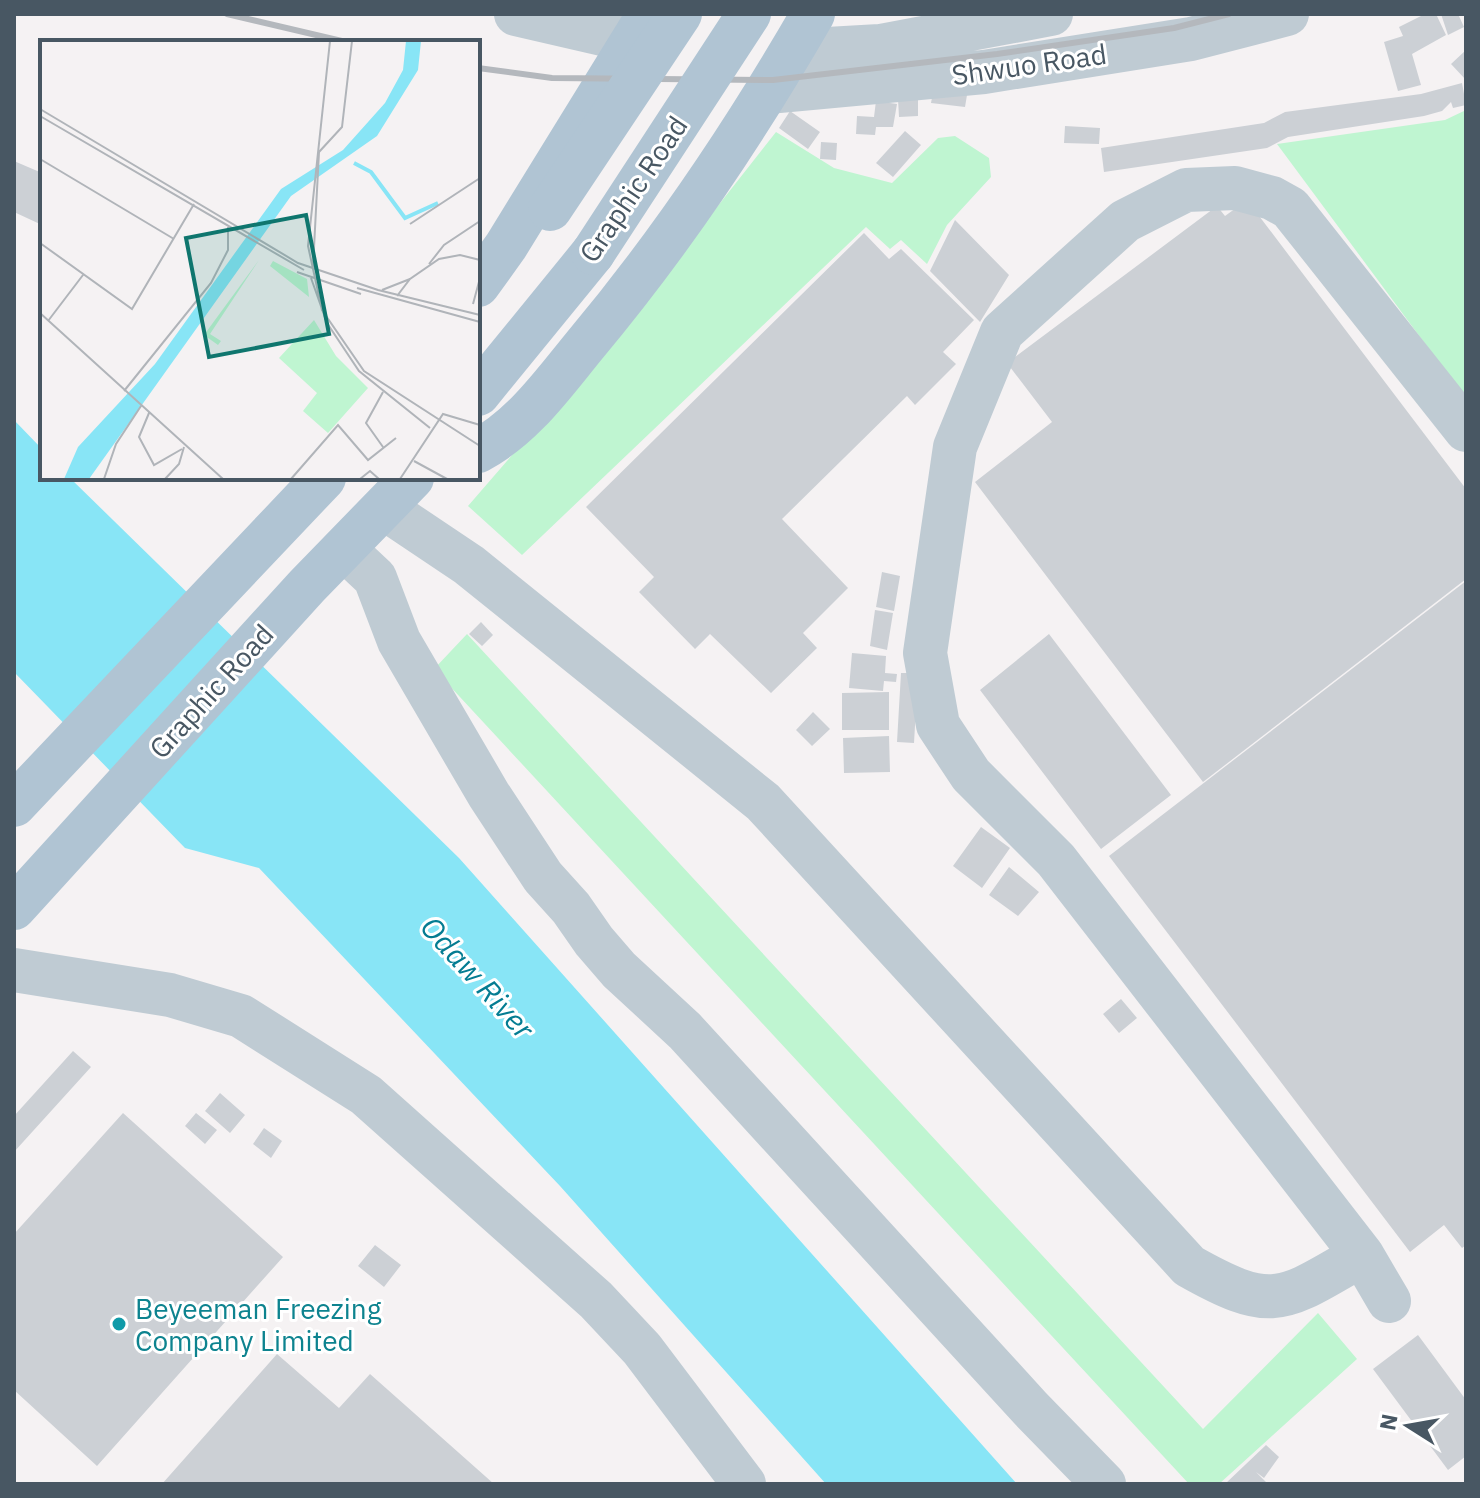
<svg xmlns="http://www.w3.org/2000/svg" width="1480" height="1498" font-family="'IBM Plex Sans',sans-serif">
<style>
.green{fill:#bff5d1}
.water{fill:#88e5f6}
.building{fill:#ccd0d5}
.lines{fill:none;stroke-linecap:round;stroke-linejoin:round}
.minor{stroke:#bfcbd3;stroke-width:44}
.major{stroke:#b0c4d3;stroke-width:44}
.rail{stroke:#b4b8bd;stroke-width:6}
.major-bridge{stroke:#b0c4d3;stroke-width:44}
.culture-dot{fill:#0f9aa8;stroke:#fff;stroke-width:3}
.labels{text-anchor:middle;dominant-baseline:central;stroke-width:6;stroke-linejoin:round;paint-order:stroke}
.street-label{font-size:28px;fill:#485763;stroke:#fff}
.culture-label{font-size:28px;fill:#0d838f;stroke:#fff;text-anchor:start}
.water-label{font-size:30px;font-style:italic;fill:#047c92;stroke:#fff}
.inset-river{fill:none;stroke:#88e5f6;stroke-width:4}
.inset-road{fill:none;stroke:#b0b4b9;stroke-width:2}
.view{fill:#0f766e;fill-opacity:0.15;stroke:#0f766e;stroke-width:4}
.inset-edge{fill:none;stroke:#485763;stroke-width:4}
</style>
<rect width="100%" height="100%" fill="#f5f2f3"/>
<path class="green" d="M1466,110V399L1277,144L1445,120Z
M776,132L834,168L892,183L938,138L955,136L989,158L991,177L947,225L927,264L901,240L890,249L866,227L522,555L468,506L618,333Z
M467,634L1203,1429L1318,1313L1357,1359L1219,1484H1189L434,669Z"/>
<path class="water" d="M14,420L42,449V478H70L459,858L1017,1484H826L560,1186L259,868L185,848L14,672Z"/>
<path class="building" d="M1425,14H1436L1446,35L1412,54L1421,85L1398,91L1384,42L1403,36L1399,27Z
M1441,14H1458L1464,27L1448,35Z
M1466,50V80L1451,64Z
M1462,83L1466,105L1453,108L1451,102L1442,111L1424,116L1288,137L1267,148L1104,172L1101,148L1264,123L1285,112L1421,94Z
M933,92L967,95L965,107L931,103Z
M918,98V116L899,117L898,99Z
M876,101L897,104L893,127H876L875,135L856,134L857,116L874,117Z
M790,111L820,132L808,149L779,128Z
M1065,126L1100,128L1099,144L1064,143Z
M905,131L921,145L893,177L876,163Z
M821,142L837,143L836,160L820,159Z
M14,161L42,173V225L14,212Z
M1247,200L1466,489V579L1203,782L975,482L1052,422L1007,363L1217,206L1225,216Z
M955,220L1009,275L980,322L930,271Z
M864,233L889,259L901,249L974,320L943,352L956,364L915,405L907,396L782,519L848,588L803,633L817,648L771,693L710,634L695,649L639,592L654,577L586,507Z
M882,572L900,576L894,611L876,607Z
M1466,581V1245L1462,1248L1444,1225L1410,1252L1109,856Z
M875,610L893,613L887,650L870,646Z
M481,622L493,635L482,646L469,634Z
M1049,634L1171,795L1101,849L980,690Z
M852,653L886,656L885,673L897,674L896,682L884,681L883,691L849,688Z
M901,673H918L914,743L897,742Z
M889,692V730H842V693Z
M813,712L830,729L812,746L796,730Z
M889,736L890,772L844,773L843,738Z
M981,827L1010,848L982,888L953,866Z
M1009,867L1039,892L1018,916L989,895Z
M1121,999L1137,1018L1119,1033L1103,1014Z
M73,1051L91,1067L14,1152V1116Z
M220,1093L245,1115L230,1133L205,1111Z
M123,1113L283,1257L97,1466L14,1390V1234Z
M196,1113L217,1130L205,1144L185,1126Z
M264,1128L282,1141L271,1158L253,1144Z
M375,1245L401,1265L384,1287L358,1266Z
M1418,1335L1466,1400V1456L1448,1470L1373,1369Z
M277,1354L339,1408L370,1374L494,1484H162Z
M1266,1445L1279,1457L1264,1478L1256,1472L1268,1484H1225Z"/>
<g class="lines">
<path class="minor" d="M516,14L633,41
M792,51L880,46L1051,14
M768,92L984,72L1191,39L1287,14
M384,508L469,565L763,802L1189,1266C1274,1314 1282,1301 1362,1255
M344,549L375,578L399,641L489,795L543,877L571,908L594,941L619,970L685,1031L1030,1408L1104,1484
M14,970L170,995L241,1016L366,1095L596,1300L642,1349L744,1484
M1389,1301L1362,1255L1056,860L971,775L938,725L925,653L955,447L1002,332L1125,221L1186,190L1235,188L1272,198L1290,208L1466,430"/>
<path class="major" d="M478,285L506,246L649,14
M478,394L593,253
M478,451C523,427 553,384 585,345C673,240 745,132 813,14
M14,805L324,478
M14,908L307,586L412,478"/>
<path class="rail" d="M227,14L346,42
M478,68L552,78L773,80L997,54L1174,28L1229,14"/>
<path class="major-bridge" d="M550,209L680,14
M593,253L749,14"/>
</g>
<circle class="culture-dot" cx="119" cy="1324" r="8"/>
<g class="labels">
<g class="street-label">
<text transform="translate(1029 64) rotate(-8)">Shwuo Road</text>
<text transform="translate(633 189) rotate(-56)">Graphic Road</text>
<text transform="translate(211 691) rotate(-48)">Graphic Road</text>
</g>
<g class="culture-label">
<text x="135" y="1308">Beyeeman Freezing<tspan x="135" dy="32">Company Limited</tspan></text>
</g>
<g class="water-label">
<text transform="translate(478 977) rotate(48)">Odaw River</text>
</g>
</g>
<g transform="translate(40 40)">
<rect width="440" height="440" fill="#f5f2f3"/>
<path d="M219,220L170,294L181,301L178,305L164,295ZM233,221L267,239L269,257L230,226ZM274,280L296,316L328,348L288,393L263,371L277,353L239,318Z" fill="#bff5d1"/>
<path d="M366,1H381L378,30L337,96L251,156L49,439H24L38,407L115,324L241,149L303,110L345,63L363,30Z" fill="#88e5f6"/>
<path class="inset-river" d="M314,123L331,132L365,178L398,163"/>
<path class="inset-road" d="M290,1L268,206L282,270L324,331L440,406M0,69L258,223L338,250L440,275M0,76L264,230M0,119L134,199M370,184L440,138M0,203L92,269L154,164M389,224L404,205L440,181M273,227L279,112L302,87L312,1M257,232L321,254M271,238L287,283L319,331L390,388M317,248L440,282M342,250L370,239M357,256L370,239L399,219L420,215L440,220M433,264L440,238M0,273L183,439M8,281L43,235M84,351L171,243L188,210V187M343,352L326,383L343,407M109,373L99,397L114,425L142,409M374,421L407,439M64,439L76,404L101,366M125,439L139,424L144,407M251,439L298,385L328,420L356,398M320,439L330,431L339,439M360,439L403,374L440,385"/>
<path class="view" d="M266,175L289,294L169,317L146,198Z"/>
<rect width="440" height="440" class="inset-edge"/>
</g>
<rect width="1480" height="1498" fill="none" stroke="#485763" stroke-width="32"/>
<g transform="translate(1408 1426) rotate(281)" stroke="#ffffff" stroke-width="6" paint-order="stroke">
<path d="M0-6L14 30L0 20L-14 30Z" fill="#485763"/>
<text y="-12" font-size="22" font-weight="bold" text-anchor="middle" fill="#485763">N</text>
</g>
</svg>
